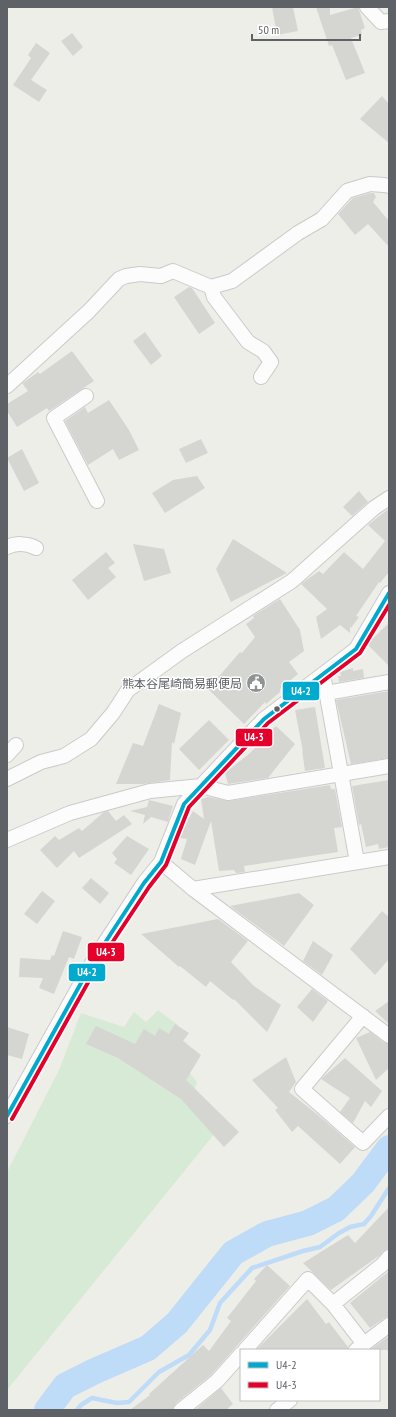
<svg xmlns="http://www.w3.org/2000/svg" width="396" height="1417" font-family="'PT Sans Narrow','Noto Sans JP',sans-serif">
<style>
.green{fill:#d7ead6}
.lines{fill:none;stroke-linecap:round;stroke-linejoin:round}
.stream{stroke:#bedbf7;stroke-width:4.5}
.river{stroke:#bedbf7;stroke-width:26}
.building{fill:#d5d5d2}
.street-casing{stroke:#cacaca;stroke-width:16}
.street{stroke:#fcfcfc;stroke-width:14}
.bus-1-casing{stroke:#fff;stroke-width:7}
.bus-2-casing{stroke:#fff;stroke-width:7}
.bus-1{stroke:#00a9ce;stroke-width:4}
.bus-2{stroke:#e4002b;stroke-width:4}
.bus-dot{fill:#5e6267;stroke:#fff;stroke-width:1.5}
.labels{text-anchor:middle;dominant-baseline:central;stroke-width:3;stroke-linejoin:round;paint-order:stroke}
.poi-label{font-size:12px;fill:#5e6267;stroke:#fff;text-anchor:end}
.line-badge{stroke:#fff;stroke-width:1.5}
.badge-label{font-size:11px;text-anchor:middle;font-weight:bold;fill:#fff}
</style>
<rect width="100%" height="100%" fill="#eeeee9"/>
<path class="green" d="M158,1010L178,1025L172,1034L187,1043L179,1060L197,1082L194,1091L224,1122L7,1390V1172L59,1070L81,1013L124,1027L134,1012L146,1022Z"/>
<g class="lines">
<path class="stream" d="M77,1410L81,1405L92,1398L117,1403L129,1402L159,1372L189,1355L210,1330L220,1303L252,1268L303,1251L320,1247L339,1233L350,1227L364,1224L371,1216L389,1188"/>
<path class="river" d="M47,1410L65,1386L95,1371L148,1348L177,1323L233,1253L267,1234L308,1223L336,1209L363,1183L389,1148"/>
</g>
<path class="building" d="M272,7H293L298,31L277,35Z
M316,7H330V15L358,7L365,28L361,30L362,35L351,38L365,73L346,80L332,45L329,46Z
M72,33L83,47L73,56L61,41Z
M36,43L50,53L31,80L47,90L39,102L13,85L31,58L28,55Z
M382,96L389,104V143L360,119Z
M371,193H374L376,197L373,202L389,221V247L368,224L355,235L338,214L353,198Z
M189,287L192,288L215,323L199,334L174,297Z
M145,332L162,356L151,365L133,341Z
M72,351L94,381L49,411L47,408L17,427L7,411V404L28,391L22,383H23L38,372L40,374Z
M109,400L129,430L139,450L119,460L113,449L88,465L65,421L85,407L88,413Z
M201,439L208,453L186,463L179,449Z
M22,449L39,483L24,491L7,458Z
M197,476L205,488L165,513L152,493L173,480Z
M359,491L368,502L352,516L343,507Z
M387,510L389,511V572L380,583L379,582L356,616L359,617L351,628L350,626V633L340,625L321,639L316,617L327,609L301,584L319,571L323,574L344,552L363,569L385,541L368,525Z
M233,539L287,573L231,602L216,569Z
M133,544L164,549L171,573L144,581Z
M106,552L115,563L108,568L116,577L88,600L72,580Z
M280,599L300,630L304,651L289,662L298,674L280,689V692L266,704L265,702L244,724L207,688L221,674L240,652L242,653L255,637L246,624L254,618L253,616Z
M389,623V666L368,645L371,640Z
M353,668V671L363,669L364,678L339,682L338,676H341L340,672Z
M389,691V758L351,764L336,700Z
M159,704L181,713L174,744L172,742L170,780L143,784H116L133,743L143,746Z
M315,707L325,768L305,771L302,750L303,752L295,710Z
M209,720L229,740L199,770L179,749Z
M276,726L295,744L268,778L228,784L225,773L250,753Z
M389,780V847L379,849L378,844L366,847L361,824L359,825L352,786Z
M330,785L331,789H335L342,827L334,828L338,852L244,866L245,872L236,873L234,870L219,871L211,821L195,865L181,859L187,839L180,838L185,825L193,811L204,819L201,799L208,797L229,801Z
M149,800L173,806L168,822L151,817L143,824L145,815L130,811L147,807Z
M108,811L116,821L124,815L132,824L79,858L74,851L57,868L40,850L55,836L59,840L79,828L82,831L104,812Z
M127,836L149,849L131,875L114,863L117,859L112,853Z
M91,878L109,893L100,904L82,888Z
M42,891L55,901L37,924L24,914Z
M299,893L314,905L284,946L230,906Z
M382,911L389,917V959L375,975L350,949Z
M218,919L248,941L231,962L254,986L281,1005L267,1032L234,999L233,1000L210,981L206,987L180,966L179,967L141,934Z
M63,931L82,937L74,959L69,957L54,994L39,988L43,978L19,977L20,958L50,960L52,955L54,956Z
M313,941L333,955L322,975L303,961Z
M312,989L328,1001L313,1022L297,1007Z
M389,1001V1024L375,1011Z
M175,1024L189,1033L183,1041L201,1055L186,1080L239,1132L224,1147L181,1099L118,1058L86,1044L96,1026L135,1044L144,1029L155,1036L159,1028L169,1034Z
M7,1027L29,1034L22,1059L7,1055Z
M370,1032L384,1043L389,1044V1068L376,1080L356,1038Z
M286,1057L296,1082L289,1092L318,1115L355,1147L340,1164L298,1126L292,1132L275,1110L278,1108L252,1080Z
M345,1058L382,1091L371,1107L365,1101L353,1123L340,1112L350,1098L321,1079Z
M389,1207V1248L383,1251L380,1255L331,1290L303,1263L348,1235L355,1243Z
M267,1265L290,1286L211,1375L176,1403L173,1410H130L150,1395L149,1394L203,1345L209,1351L231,1321L227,1318L256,1281L254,1279Z
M389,1271V1317L384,1318L370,1328L350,1303Z
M307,1299L326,1324L329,1322L348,1347V1350H256Z
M389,1336V1352L387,1350H370Z
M221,1388L233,1404L226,1410H195Z"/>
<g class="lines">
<g class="street-casing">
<path id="street" d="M367,7L381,22L389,21
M211,287L214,297L248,342L263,351L271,362L261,377
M7,386L89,311L119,279L126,276L140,274L161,276L173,271L211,287L232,281L298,233L322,219L347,191L370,184L384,185L389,186
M86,396L54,418L97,501
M7,547C16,543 27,543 36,548
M323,674L357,862
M326,693L389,682
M7,755L16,745
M7,779L41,762L64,756L91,739L113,713L128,690L182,651L292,581L374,508L389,498
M7,840L70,813L150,791L201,786L228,793L389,766
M161,862L193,889L389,1036
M193,889L389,857
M363,1016L302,1089L363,1143L389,1116
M7,1116L95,958L144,883L161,862L184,804L264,719L356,649L389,593
M333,1304L382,1265L389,1257
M245,1350L308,1279L333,1304L364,1344
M356,1350L389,1325
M181,1410L217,1381L241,1354
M277,1410L290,1400"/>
</g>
<use href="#street" class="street"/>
<g class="bus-1-casing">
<path id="bus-1" d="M7,1116L95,958L144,883L161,862L184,804L264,719L356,649L389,593"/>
</g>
<g class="bus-2-casing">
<path id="bus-2" d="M12,1119L100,961L149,887L166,865L189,807L268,723L360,653L389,605"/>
</g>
<use href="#bus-1" class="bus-1"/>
<use href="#bus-2" class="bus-2"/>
</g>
<defs>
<g id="civic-disc" transform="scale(1)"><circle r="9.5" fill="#909394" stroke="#fff"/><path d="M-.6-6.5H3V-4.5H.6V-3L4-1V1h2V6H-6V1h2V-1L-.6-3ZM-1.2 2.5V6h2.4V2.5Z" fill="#fff"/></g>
</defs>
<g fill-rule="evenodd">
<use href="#civic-disc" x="256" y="683"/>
</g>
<circle class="bus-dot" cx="277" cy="709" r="3.5"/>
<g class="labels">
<g class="poi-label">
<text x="242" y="683">熊本谷尾崎簡易郵便局</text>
</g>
</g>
<g class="line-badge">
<rect x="282" y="681" width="38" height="20" rx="4" fill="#00a9ce"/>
<rect x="235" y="728" width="38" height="19" rx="4" fill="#e4002b"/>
<rect x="87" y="942" width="38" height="20" rx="4" fill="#e4002b"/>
<rect x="68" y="963" width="38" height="19" rx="4" fill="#00a9ce"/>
</g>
<g class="badge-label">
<text x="301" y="695">U4-2</text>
<text x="254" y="741">U4-3</text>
<text x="106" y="956">U4-3</text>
<text x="87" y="976">U4-2</text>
</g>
<rect width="396" height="1417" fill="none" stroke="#5e6267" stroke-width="16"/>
<rect x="240" y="1349" width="140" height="52" fill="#ffffff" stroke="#bfc0c2"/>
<rect x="248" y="1362" width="20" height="6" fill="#00a9ce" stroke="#bfc0c2"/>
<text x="276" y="1369" font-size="12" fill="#5e6267">U4-2</text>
<rect x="248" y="1382" width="20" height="6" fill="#e4002b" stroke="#bfc0c2"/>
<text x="276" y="1389" font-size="12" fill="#5e6267">U4-3</text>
<path d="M252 34v6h108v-6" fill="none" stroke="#5e6267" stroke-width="2"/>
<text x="258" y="34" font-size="12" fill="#5e6267" stroke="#ffffff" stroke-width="3" paint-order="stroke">50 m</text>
</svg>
